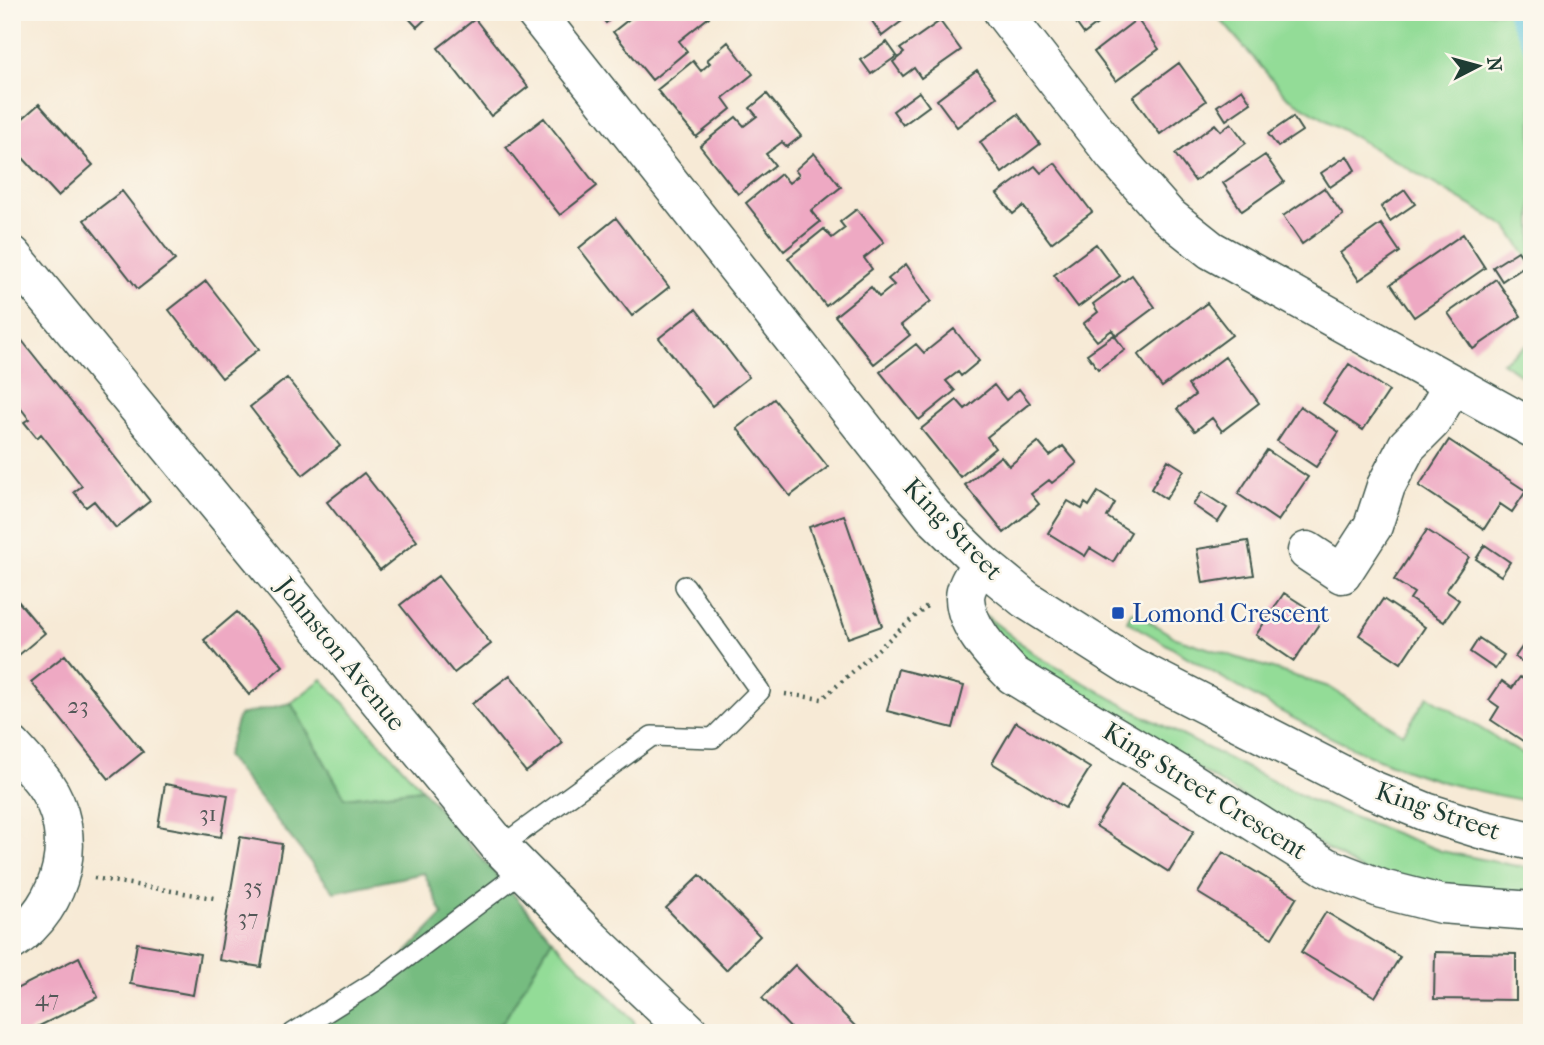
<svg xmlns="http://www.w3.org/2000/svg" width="1544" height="1045" font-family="'IM FELL French Canon',serif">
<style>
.green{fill:#93dc97;stroke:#598c66;stroke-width:2}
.forest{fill:#76bc80;stroke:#4a7c5a;stroke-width:2}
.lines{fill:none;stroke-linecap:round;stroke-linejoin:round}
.stream{stroke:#5dc4db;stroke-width:10}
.building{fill:#eea9c3}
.service-casing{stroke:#3f574c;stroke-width:22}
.minor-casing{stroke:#3f574c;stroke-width:41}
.secondary-casing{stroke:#3f574c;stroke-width:41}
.path{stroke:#3f574c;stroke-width:4.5;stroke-dasharray:2 5;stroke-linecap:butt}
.service{stroke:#fff;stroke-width:19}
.minor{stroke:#fff;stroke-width:38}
.secondary{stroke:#fff;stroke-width:38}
.transit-dot{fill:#1a4fb4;stroke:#fbf7ec;stroke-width:2.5}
.labels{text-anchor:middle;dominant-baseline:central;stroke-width:5;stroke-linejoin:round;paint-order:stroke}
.number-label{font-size:23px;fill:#535858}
.street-label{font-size:26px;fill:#1f3d34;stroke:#fbf7ec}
.transit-label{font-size:26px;fill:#164399;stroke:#fbf7ec;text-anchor:start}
</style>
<rect width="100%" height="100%" fill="#fbf7ec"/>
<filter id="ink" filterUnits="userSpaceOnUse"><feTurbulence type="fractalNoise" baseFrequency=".0143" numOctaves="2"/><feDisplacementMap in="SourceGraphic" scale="14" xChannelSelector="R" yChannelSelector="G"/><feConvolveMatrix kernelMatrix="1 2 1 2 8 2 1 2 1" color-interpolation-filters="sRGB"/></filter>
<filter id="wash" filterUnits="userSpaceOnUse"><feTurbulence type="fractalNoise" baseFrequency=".00686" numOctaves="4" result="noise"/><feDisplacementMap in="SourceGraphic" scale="28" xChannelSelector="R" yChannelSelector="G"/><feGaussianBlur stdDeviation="1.57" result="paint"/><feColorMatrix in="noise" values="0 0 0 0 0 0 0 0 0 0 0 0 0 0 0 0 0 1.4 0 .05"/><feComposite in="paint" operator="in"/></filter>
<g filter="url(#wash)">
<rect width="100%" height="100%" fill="#f7ead6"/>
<path class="green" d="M1214,12H1532V265L1507,227L1287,97Z
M1532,342V383L1502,362Z
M1132,611L1176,638L1329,687L1403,734L1428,696L1532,760V802C1485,793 1438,783 1393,765C1300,728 1213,672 1127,621Z
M985,615L1037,656L1136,712L1312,801L1441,851L1532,869V899L1374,878L1005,649Z
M322,679L422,789L345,798L291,703Z
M552,939L634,1021L636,1033H484L504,1021Z"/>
<path class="forest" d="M291,703L345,798L422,789L552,939L504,1021L484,1033H313L351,1010L443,915L424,873L334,892L226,756L239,715Z"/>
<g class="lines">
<path class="stream" d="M1511,12L1532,55"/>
</g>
<g id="blocks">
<path class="building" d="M403,12H433L417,27Z
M597,12H619L606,23Z
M638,12H705L709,17L679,41L687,51L652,80L613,32Z
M881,12H914L882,36L872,21L882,14Z
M1068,12H1113L1084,34Z
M475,19L528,87L491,116L438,48Z
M1137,19L1159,49L1116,81L1094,52Z
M940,21L961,50L921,78L914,68L903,76L893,62L904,53L900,49Z
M728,42L753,74L723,98L731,109L696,137L657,90L693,61L701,71L710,63L707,60Z
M887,42L897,56L871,74L861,60Z
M1179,63L1206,101L1160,134L1133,97Z
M977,70L997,97L957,127L937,100Z
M1242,89L1251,103L1226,120L1217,106Z
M919,92L929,106L903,125L893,111Z
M767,94L801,136L787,147L782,142L766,154L775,165L738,194L700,146L736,117L744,126L757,116L750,108Z
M39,104L93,165L58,196L12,146V128Z
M1018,114L1040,144L1002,173L980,142Z
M1293,117L1302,131L1278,147L1268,134Z
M544,118L597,186L560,215L506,147Z
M1231,123L1246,143L1195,181L1175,154L1215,124L1221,131Z
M814,153L841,187L811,211L820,222L784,251L746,203L781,174L789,183L799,175L795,170Z
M1265,155L1284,182L1242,211L1223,183Z
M1347,156L1355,170L1330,187L1321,173Z
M1055,163L1092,212L1051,243L1023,206L1013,214L997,194L1035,166L1041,173Z
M1324,188L1343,215L1302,244L1283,216Z
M1405,190L1415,204L1390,221L1381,207Z
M122,191L175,260L138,289L84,220Z
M857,209L884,242L864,258L872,269L826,306L788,258L824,229L832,238L845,228L840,222Z
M616,218L669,287L632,316L579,248Z
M1381,224L1400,252L1359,280L1340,253Z
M1463,234L1485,268L1414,317L1391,284Z
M1096,244L1120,276L1078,307L1054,275Z
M1518,251L1527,264L1502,281L1493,267Z
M906,264L931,301L901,325L910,335L874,364L835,316L871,287L879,297L894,285L888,279Z
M1132,275L1155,307L1116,336L1112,330L1097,341L1083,324L1098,312L1093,304Z
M1496,279L1521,316L1473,349L1448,313Z
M206,281L259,349L222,378L169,310Z
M1207,303L1232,335L1162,387L1138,355Z
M696,309L749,377L712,406L659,338Z
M12,328L150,501L116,528L94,501L86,507L74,492L82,486L41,434L37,438L24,422L29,419L12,397Z
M954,329L979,361L961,376L958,372L946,381L955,391L919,420L880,372L916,344L924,353Z
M1114,335L1125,350L1098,369L1087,354Z
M1225,357L1259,403L1222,431L1212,418L1195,431L1177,409L1195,395L1188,385Z
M1349,364L1389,391L1363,430L1323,403Z
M287,378L340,446L303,475L250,407Z
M994,385L1006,400L1019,389L1030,403L987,437L995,448L960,477L921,429L957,400L965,409Z
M774,399L828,467L790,496L737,428Z
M1300,406L1339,432L1316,467L1277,441Z
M1449,440L1526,491L1512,512L1500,504L1484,529L1419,486Z
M1038,442L1050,456L1063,446L1077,463L1052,483L1049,480L1031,494L1039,504L1004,533L965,485L1001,456L1009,466Z
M1267,450L1308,477L1278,521L1238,494Z
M1168,460L1184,470L1166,499L1151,489Z
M364,473L417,541L380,570L327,502Z
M1098,492L1115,503L1107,517L1131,532L1113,562L1090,548L1085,556L1048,533L1068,501L1082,509L1085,503L1089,506Z
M1202,492L1227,508L1218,522L1193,505Z
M844,515L882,626L848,638L809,527Z
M1427,530L1469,557L1446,591L1459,600L1444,622L1410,599L1414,593L1394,580Z
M1248,541L1254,575L1203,583L1197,549Z
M1485,545L1510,562L1501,576L1476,559Z
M438,576L491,644L454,673L400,605Z
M1284,593L1323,618L1294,661L1256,635Z
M12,594L45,633L13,660L12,658Z
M1383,599L1425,627L1401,663L1359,635Z
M237,612L283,666L249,695L204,640Z
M1532,633V668L1515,657Z
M1479,638L1504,655L1495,669L1470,652Z
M65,655L143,752L109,779L31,682Z
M898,669L964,686L953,728L887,711Z
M510,675L563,743L526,772L472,704Z
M1520,677L1532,685V747L1491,720L1499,707L1489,700L1502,681L1512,688Z
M1016,722L1090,768L1065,808L992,763Z
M165,784L228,795L221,837L158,826Z
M1121,786L1194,831L1169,872L1096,826Z
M240,837L282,844L261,967L219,960Z
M1223,852L1297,897L1272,938L1198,893Z
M700,875L760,936L726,970L666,908Z
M1326,912L1400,957L1375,997L1301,952Z
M137,943L200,954L193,995L130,984Z
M1435,952L1516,954V1000L1434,999Z
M79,957L98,997L25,1033H12V991Z
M795,965L856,1027L850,1033H795L762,998Z"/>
</g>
</g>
<g filter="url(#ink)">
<use href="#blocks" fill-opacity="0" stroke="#3f574c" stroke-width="2"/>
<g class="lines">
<g class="service-casing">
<path id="service" d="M500,847L652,736L713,738L760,691L685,586
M293,1033L376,981L522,871"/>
</g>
<g class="minor-casing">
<path id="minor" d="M1003,12L1115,156L1167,215L1211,250L1532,428
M12,255L500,847L585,933L690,1033
M1307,551L1342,574L1373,526L1386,486L1407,446L1431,422L1453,385
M981,563C975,573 965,586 965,598C966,628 994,655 1013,675L1180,775L1326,867L1382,889L1441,904L1532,911
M12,746C23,758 34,770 44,783C81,836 64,905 12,941"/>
</g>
<g class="secondary-casing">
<path id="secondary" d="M535,12L933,516L981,563L1025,599L1132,667L1370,789L1426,812L1480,829L1532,841"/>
</g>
<path class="path" d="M785,694L822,699L929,604
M94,878L214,898"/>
<use href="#service" class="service"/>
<use href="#minor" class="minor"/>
<use href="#secondary" class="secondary"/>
</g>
</g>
<rect class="transit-dot" x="1111" y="606" width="14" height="14" rx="3.5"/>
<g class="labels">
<g class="number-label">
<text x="78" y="705">23</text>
<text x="208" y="813">31</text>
<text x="253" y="886">35</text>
<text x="248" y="917">37</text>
<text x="47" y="998">47</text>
</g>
<g class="street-label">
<text transform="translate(953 529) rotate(46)">King Street</text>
<text transform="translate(341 654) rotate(51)">Johnston Avenue</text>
<text transform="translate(1205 791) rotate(32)">King Street Crescent</text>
<text transform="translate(1438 811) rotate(19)">King Street</text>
</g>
<g class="transit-label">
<text x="1132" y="613">Lomond Crescent</text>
</g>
</g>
<rect width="1544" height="1045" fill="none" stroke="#fbf7ec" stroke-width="42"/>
<g transform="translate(1478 66) rotate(84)" stroke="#fbf7ec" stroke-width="5" paint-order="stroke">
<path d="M0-5L12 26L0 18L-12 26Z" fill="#1f3d34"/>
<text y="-10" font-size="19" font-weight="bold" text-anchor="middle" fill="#1f3d34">N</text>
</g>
</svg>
